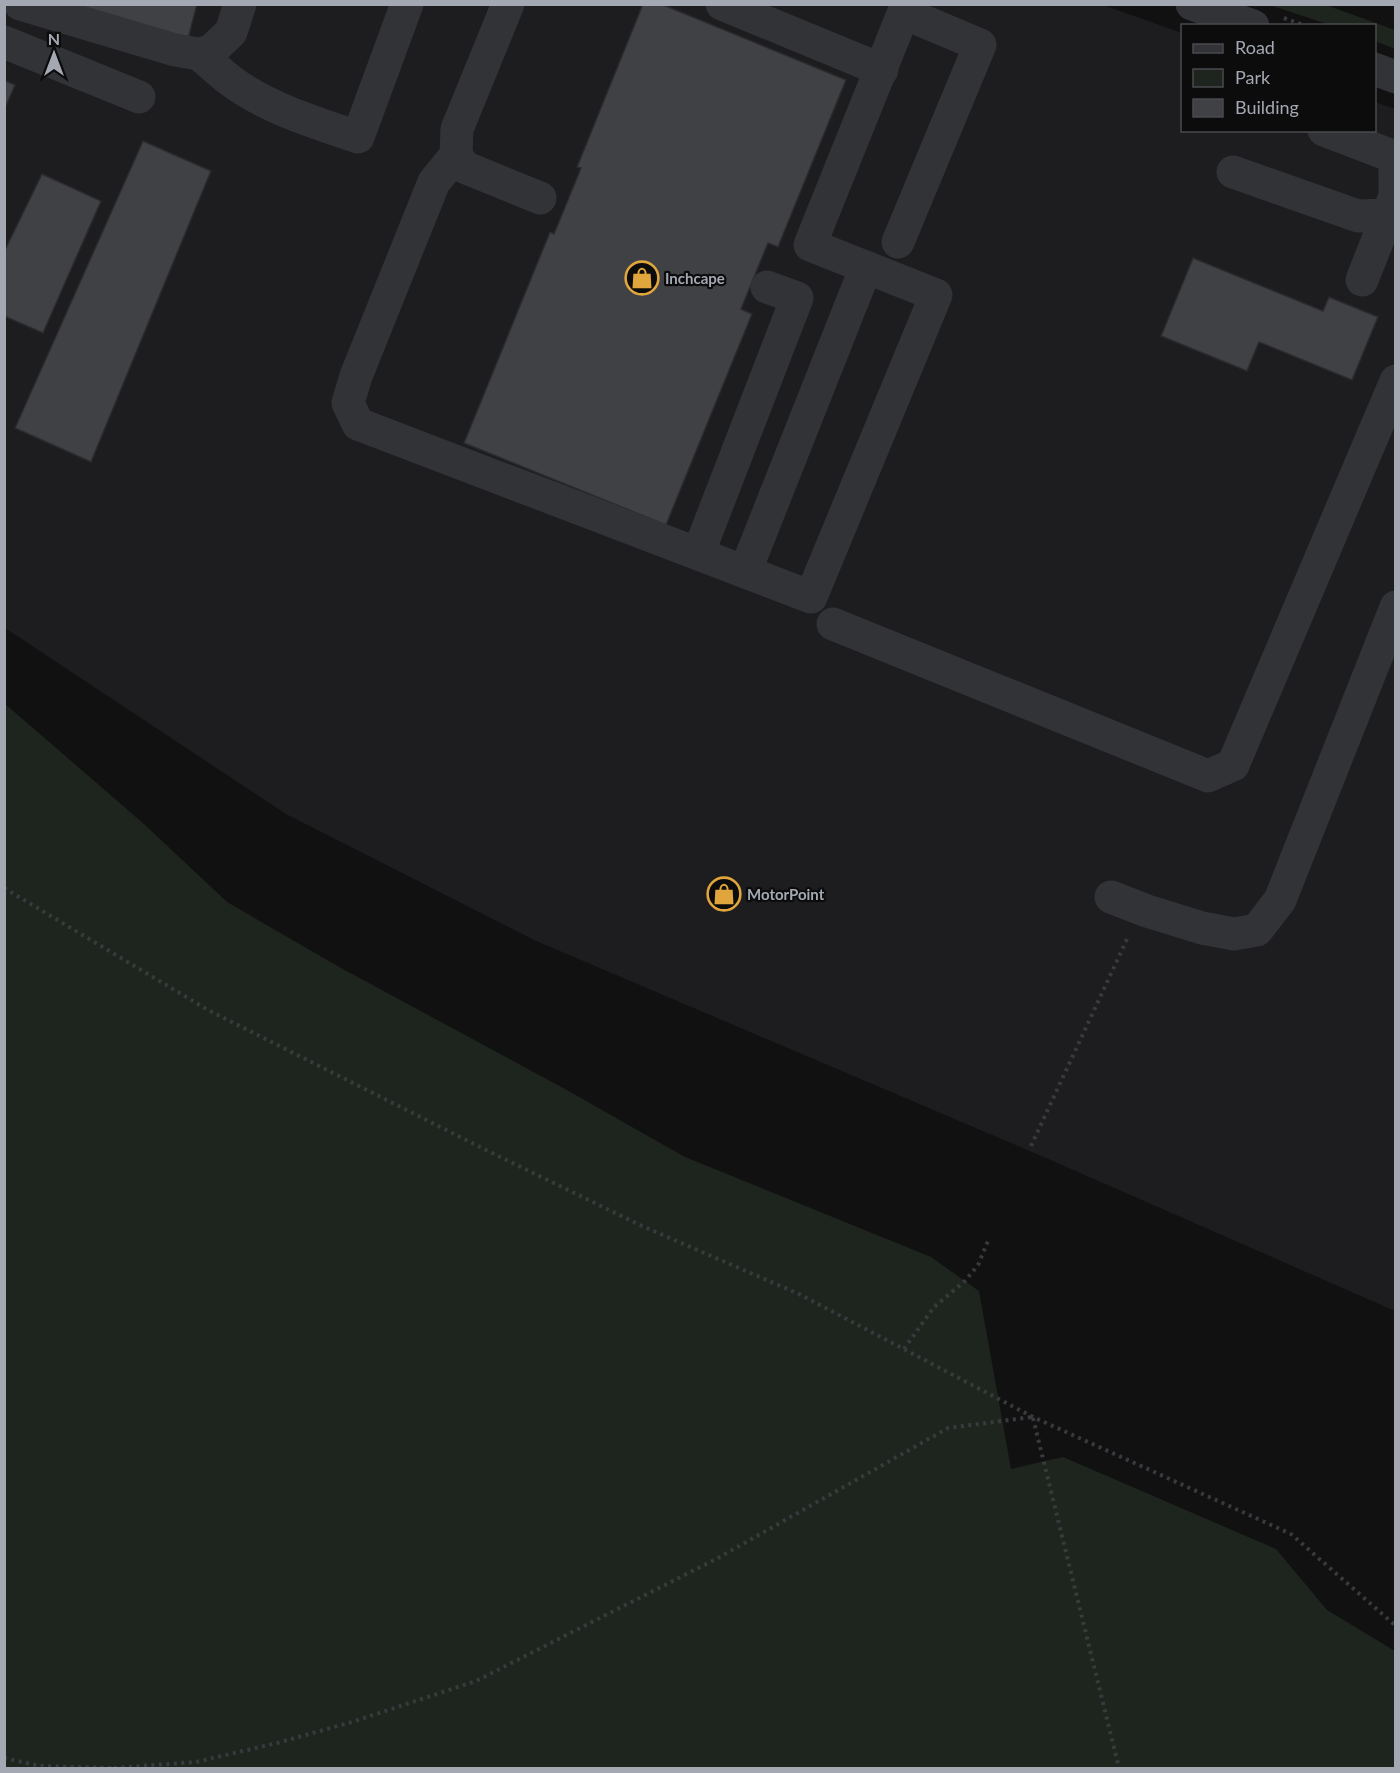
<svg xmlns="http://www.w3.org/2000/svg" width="1400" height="1773" font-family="Lato,sans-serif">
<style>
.built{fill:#1d1d1f}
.green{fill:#1e251e}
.building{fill:#404145;stroke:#2b2b2e;stroke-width:1.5}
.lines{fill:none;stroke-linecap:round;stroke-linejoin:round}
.path{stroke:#393a3e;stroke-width:4;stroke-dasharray:3 4.5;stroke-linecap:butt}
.minor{stroke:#323337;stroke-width:33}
.labels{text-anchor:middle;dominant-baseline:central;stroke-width:4.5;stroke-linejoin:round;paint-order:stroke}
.poi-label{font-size:15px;font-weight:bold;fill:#a4a8b2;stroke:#0c0c0d;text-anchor:start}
</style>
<rect width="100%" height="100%" fill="#111112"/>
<path class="built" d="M5,5H1103L1182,33V130H1374L1375,102L1395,109V1311L1046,1158L534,940L286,814L5,628Z"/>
<path class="green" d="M1270,5H1326L1395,30V49L1375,41L1374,26L1330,25Z
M4,703L144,824L227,902L341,968L565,1089L685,1157L931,1257L979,1291L1011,1469L1063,1457L1276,1549L1327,1610L1395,1651V1768H5Z"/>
<path class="building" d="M55,4H197L188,39Z
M643,4H661L846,80L778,247L768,243L741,309L752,314L666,525L464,443L550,232L554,234L581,168L577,167Z
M4,80L15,85L4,110Z
M143,141L211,171L91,462L15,428Z
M42,174L101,201L43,333L4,316V252Z
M1193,258L1323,311L1329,297L1378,317L1352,380L1259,342L1247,371L1161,336Z"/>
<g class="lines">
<path class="path" d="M1284,18L1306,26
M4,888L208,1010L488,1151L642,1226L799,1294L1033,1417L1291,1534L1396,1626
M1031,1146L1128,937
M904,1349L934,1307L965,1281L978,1265L988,1241
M1033,1418L1119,1768
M4,1758L40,1766L113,1768
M114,1768L196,1762L277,1743L352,1722L476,1681L718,1558L948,1428L1032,1417"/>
<path class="minor" d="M20,4L175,50L199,54L211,51L231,32L240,4
M508,4L457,129L456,155L464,167L540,198
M722,4L882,70
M1192,4L1253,26
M4,42L139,97
M199,54C210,63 220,73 231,81C267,108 316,123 358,137L407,4
M1374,69L1396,77
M1324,130L1395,157V196L1362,280
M456,155L434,182L356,376L348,403L358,424L811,597L936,295L810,245L907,4
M1233,172L1358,216L1387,215
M898,242L980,45L904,13
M698,554L797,298L767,287
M745,572L866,267
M833,624L1208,776L1233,765L1396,381
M1111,897L1147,911L1202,928L1234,934L1257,930L1280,900L1396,607"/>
</g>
<defs>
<g id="shop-ring" transform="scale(1.725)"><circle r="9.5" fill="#0c0c0d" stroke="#e0a53c" stroke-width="1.5"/><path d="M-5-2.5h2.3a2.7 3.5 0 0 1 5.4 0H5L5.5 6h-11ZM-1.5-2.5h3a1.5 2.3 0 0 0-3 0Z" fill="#e0a53c"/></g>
</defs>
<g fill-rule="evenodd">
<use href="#shop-ring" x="642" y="278"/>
<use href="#shop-ring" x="724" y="894"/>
</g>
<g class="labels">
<g class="poi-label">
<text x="665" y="278">Inchcape</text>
<text x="747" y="894">MotorPoint</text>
</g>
</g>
<rect width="1400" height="1773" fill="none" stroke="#a4a8b2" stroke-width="12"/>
<rect x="1181" y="24" width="195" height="108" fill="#0c0c0d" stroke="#494a4f" stroke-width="1.5"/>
<rect x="1193" y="44" width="30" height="9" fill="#323337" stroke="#494a4f" stroke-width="1.5"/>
<text x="1235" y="54" font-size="18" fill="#a4a8b2">Road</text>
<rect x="1193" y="69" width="30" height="18" fill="#1e251e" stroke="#494a4f" stroke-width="1.5"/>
<text x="1235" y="84" font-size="18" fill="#a4a8b2">Park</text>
<rect x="1193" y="99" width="30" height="18" fill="#404145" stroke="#494a4f" stroke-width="1.5"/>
<text x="1235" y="114" font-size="18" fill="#a4a8b2">Building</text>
<g transform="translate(54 54)" stroke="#0c0c0d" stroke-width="4.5" paint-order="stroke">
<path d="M0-4.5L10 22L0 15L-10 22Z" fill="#a4a8b2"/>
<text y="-9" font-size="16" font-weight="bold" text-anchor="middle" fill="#a4a8b2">N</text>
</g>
</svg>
